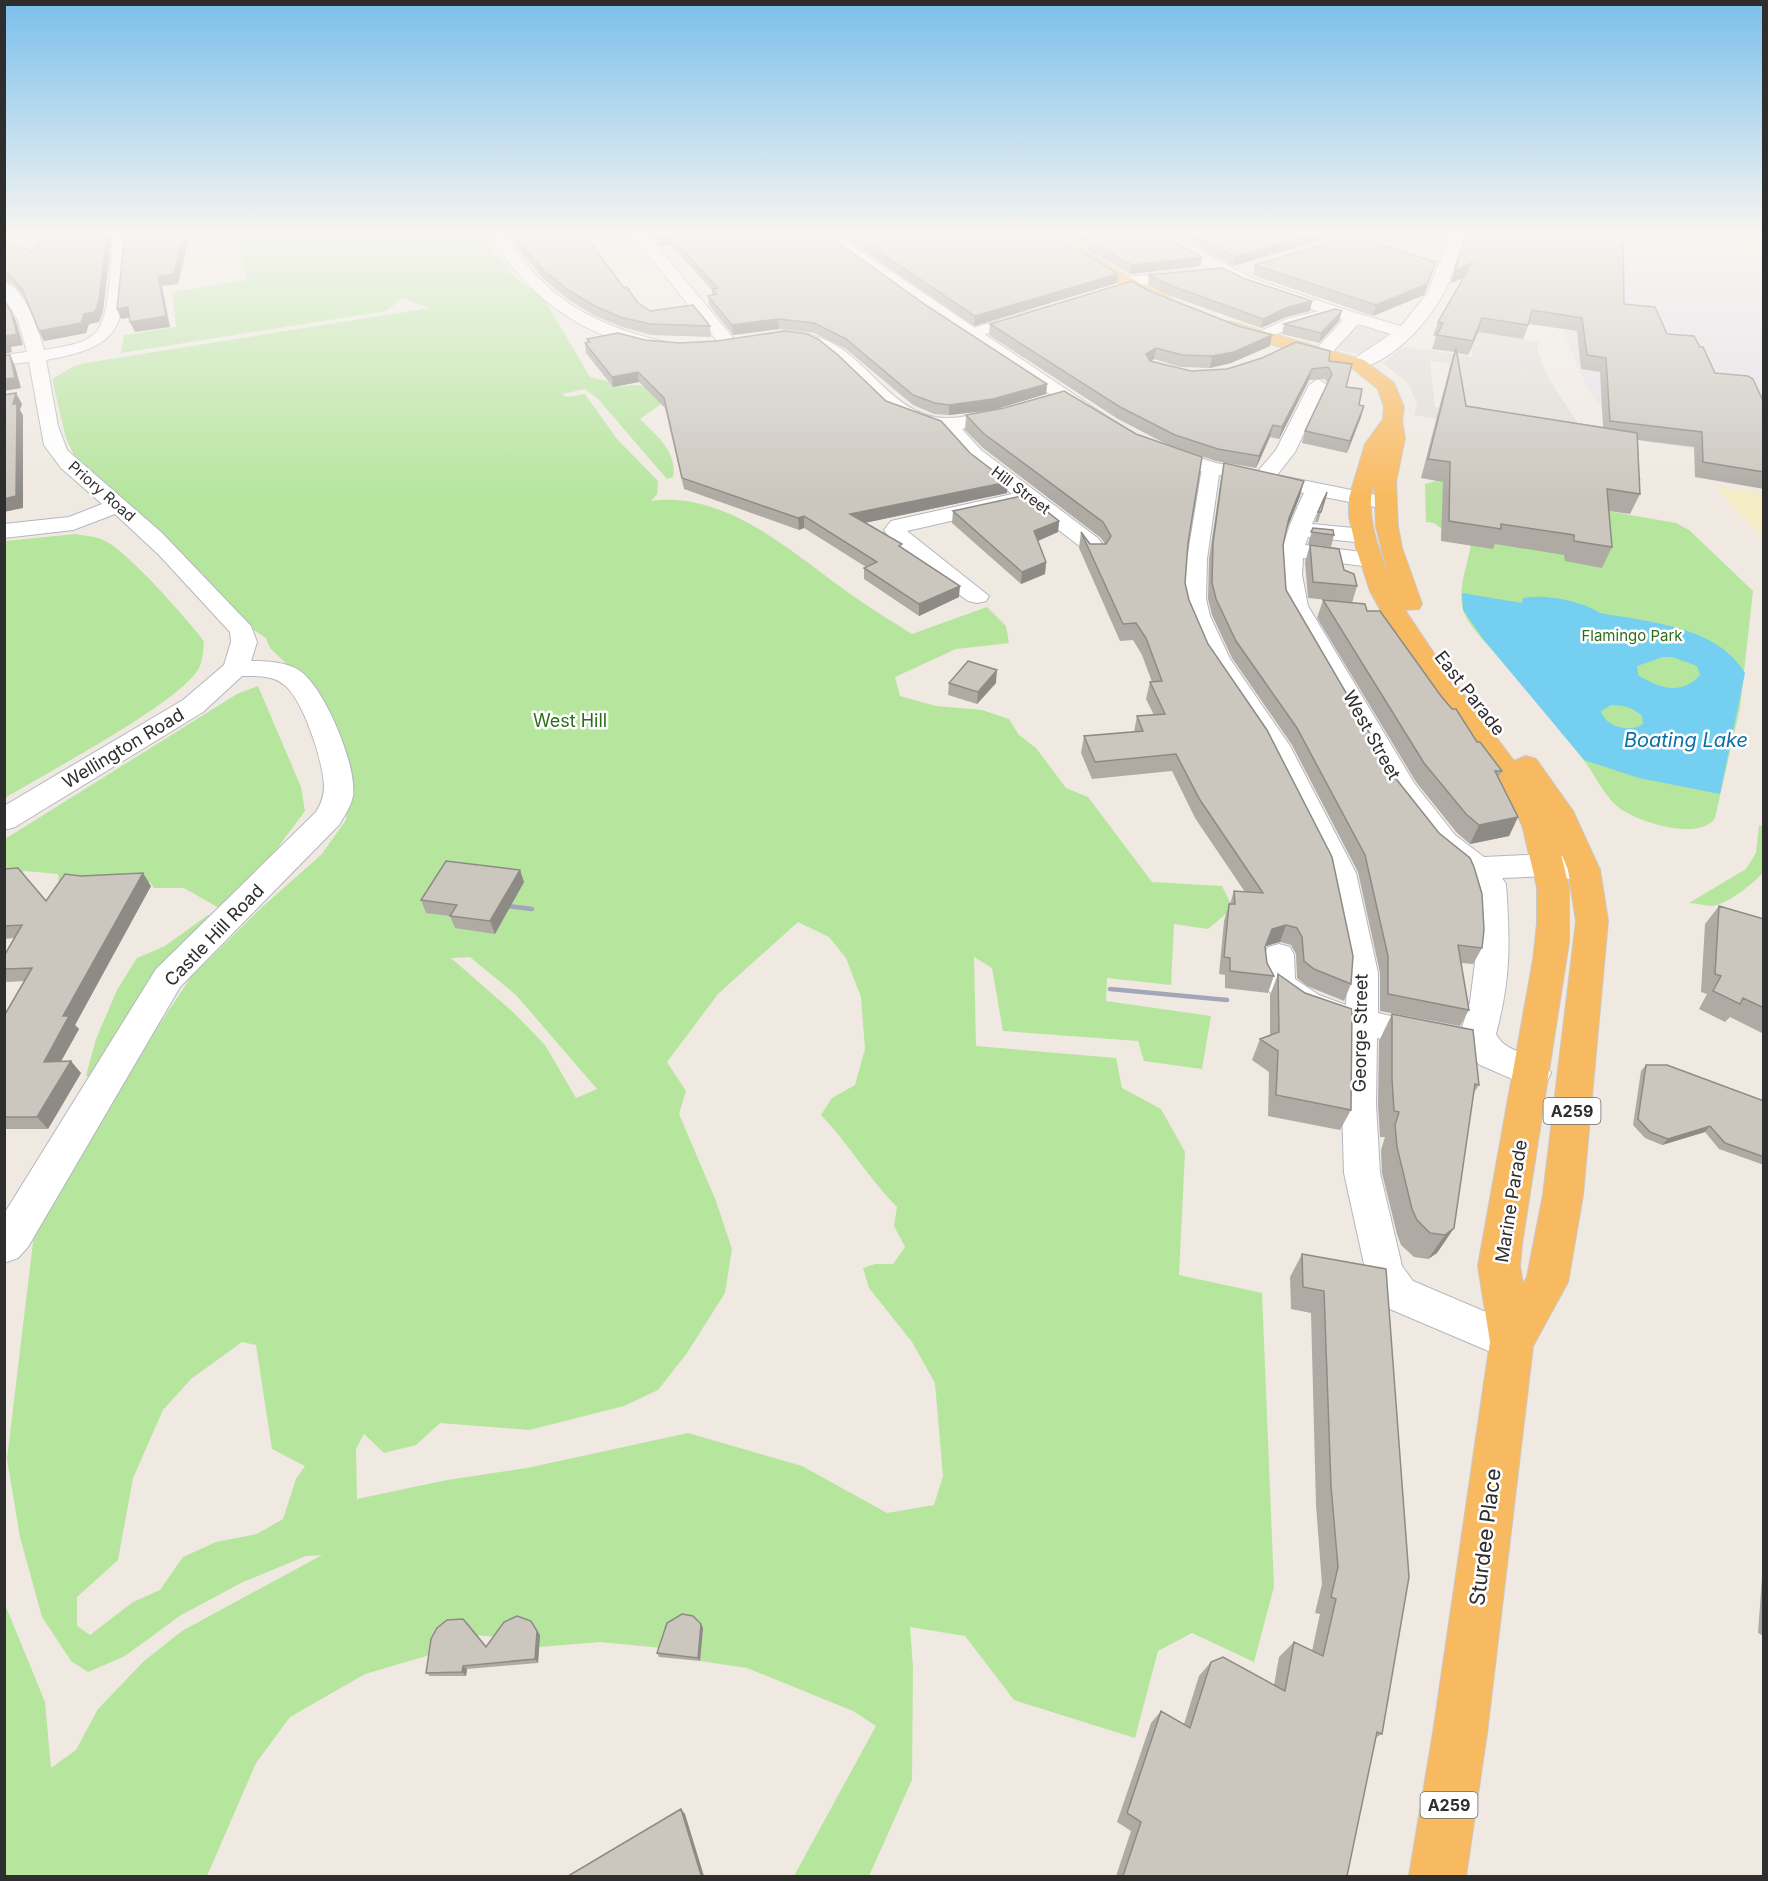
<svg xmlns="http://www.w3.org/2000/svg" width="1768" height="1881" font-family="Inter,sans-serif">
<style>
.industrial{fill:#e3e1e8}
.green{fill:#b6e59e;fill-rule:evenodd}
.sand{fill:#f3ecc5}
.plaza{fill:#dfdcd8;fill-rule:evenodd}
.water{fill:#75cff0;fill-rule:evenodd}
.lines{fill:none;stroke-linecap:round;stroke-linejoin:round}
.pedestrian-casing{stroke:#b4b7c1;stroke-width:2}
.minor-casing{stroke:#b4b7c1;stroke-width:2}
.trunk-casing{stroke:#c9c9c9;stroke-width:2}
.pedestrian{fill:#fff;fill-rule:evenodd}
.minor{fill:#fff;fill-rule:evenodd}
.trunk{fill:#f8ba60;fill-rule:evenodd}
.rail{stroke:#a3a6b8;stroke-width:4.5}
.wall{fill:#afaba4;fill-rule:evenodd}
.shaded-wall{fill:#8e8b86}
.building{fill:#cbc7bf;stroke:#8e8b86;stroke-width:1.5}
.labels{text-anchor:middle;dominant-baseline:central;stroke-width:5;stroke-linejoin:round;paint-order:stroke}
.far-street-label{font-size:15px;fill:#2e2e2e;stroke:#fff}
.far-park-label{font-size:15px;fill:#2c6e1b;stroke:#fff}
.shield{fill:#fff;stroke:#6d6d6d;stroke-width:1.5}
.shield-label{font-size:16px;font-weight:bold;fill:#2e2e2e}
.street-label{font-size:18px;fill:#2e2e2e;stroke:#fff}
.park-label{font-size:18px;fill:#2c6e1b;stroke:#fff}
.water-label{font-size:20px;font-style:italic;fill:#0d6fa3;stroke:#fff}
.near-street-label{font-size:21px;fill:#2e2e2e;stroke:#fff}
</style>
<rect width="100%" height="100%" fill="#efe9e1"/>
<path class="industrial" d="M1578,233H1649L1763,251V459L1633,440L1614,427L1587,388L1564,333Z"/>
<path class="green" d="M234,233H489L493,252L508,266L510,273L544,299L590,377L607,381L614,387L635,385L659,388L665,401L640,419C656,435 678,452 673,477L667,479L598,399L585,389L562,394L567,397L585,394L617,439L658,481L657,494L651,501C732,490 800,561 862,602C878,613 896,624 912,634L987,607L1006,626L1009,643L956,649L895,677L900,696L936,706L982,710L1009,719L1019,735L1036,748L1066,788L1088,797L1152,882L1222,886L1233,908L1208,929L1174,924L1171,985L1107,978L1106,1001L1211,1016L1202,1069L1144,1061L1138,1041L1003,1031L992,968L974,957L976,1046L1116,1058L1122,1088L1161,1109L1185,1152L1179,1275L1262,1293L1274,1587L1254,1662L1192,1633L1158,1651L1135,1738L1014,1700L965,1636L910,1627L913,1667L912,1780L869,1876H794L876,1726L853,1711L747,1668L700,1661L703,1628L662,1648L600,1642L539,1647L499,1637L473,1635L433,1654L365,1674L290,1717L256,1763L207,1876H5L4,1602L45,1702L51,1768L76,1750L98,1709L144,1661L182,1631L322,1555L306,1556L243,1582L181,1615L125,1656L88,1672L71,1661L42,1617L20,1537L7,1459L34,1234L155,1031L191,977L261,908L321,855L346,820L347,794L294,671L270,648L266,638L249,627L74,455L66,438L52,379L74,366L86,363L429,308L403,298L386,311L121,353L124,335L176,327L172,292L247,280ZM798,922L829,937L846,958L861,997L865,1049L855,1085L832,1098L821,1115C850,1145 868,1178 897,1207L894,1226L905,1247L893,1264H875L863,1268L869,1288L912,1342L935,1383L943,1476L934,1505L887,1513L802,1466L688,1433L527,1468L447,1480L357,1499L356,1449L364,1434L384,1453L416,1445L440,1423L529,1430L624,1406L658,1390L687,1353L725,1293L732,1249L716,1201L679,1114L686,1091L667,1062L718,994ZM470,957L516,995L597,1089L576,1098L545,1045L514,1013L451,958ZM242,1342L256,1345L272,1449L305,1466L296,1479L283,1519L257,1534L216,1542L183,1557L160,1590L133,1602L90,1635L77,1626V1597L118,1560L133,1478L163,1410L191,1379Z
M1436,481L1676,523L1689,530L1753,591L1740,708L1715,818C1699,842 1637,822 1618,807C1603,794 1595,775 1583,759C1555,721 1523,686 1492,650C1483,639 1466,623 1463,609C1457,585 1469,564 1471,542L1441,537L1442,529L1434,523L1426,522L1425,484Z
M76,534C84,536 95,536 103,540C126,549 188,620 204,641C203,649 203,661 199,668C180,703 44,774 5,798V541Z
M258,686L301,787L305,811L267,862L221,909L184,888H154L150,882L59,885L58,874L25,871L5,875V839L237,694Z
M1759,825L1764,827L1763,872C1755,883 1726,905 1712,906C1705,906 1697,903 1689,903L1746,869L1756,853Z
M208,915L213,916L148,982L96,1079L86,1076L96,1039L117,990L137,958L165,946Z"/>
<path class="sand" d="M1730,233H1763V251L1725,245Z
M1715,486L1761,494L1763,489V540Z"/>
<path class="plaza" d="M1357,326L1384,331L1389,337L1359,354L1335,349Z
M1454,328L1539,342L1537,349L1547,376L1583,431L1624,460L1644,481L1613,475L1583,442L1414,415L1417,405L1409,384L1383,363L1399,350L1408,347L1472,357V352L1448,348ZM1430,361L1449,363L1455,401L1461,412L1435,407Z"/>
<path class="water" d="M1462,593L1522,603L1523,598C1546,594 1581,601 1600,613C1649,622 1717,626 1745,673L1720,794L1639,778L1584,760L1483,639L1463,610ZM1663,657H1672L1697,666L1700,675C1681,696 1659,688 1638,675L1637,666ZM1611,705C1623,705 1634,708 1642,716L1643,724C1630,733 1605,727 1601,711Z"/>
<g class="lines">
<g class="pedestrian-casing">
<path id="pedestrian" d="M1030,310L1035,312L1038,315L1035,318L970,339L962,334L964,331Z
M1323,310L1328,312L1331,315L1328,318L1297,326L1258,341L1250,336L1287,319Z
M1211,462L1220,468L1207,559L1206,599L1210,616L1230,659L1290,746L1356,873L1378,973V1013L1437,1027L1442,1036L1437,1045L1426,1049L1377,1038L1376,1105L1380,1173L1402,1266L1413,1281L1526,1329L1532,1342L1526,1355L1512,1361L1385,1307L1372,1285L1366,1273L1344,1173L1342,1105L1345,1029C1310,1018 1239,999 1268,947L1279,944L1290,947L1294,955L1295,979L1319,995L1346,1005L1348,973L1328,873L1264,746L1206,659L1188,616L1184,599L1187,559L1202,468Z"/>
</g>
<g class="minor-casing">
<path id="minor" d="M114,233H128C116,311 143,344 46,360L58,426L67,450L162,533L251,626L257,642L251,661C268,661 291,662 304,674C327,695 357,766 353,796C351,806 344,817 339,825L180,987L28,1247L18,1258L4,1263V1214L156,969L316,812C321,804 324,796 324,786C323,761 303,698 283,684C272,675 256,676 242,676L203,712L15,827L4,830V806L183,700L224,665L231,642L230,632L159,555L115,514L73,530L4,538V524L69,517L102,504L61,468L44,445L29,362L4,365V355L27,352L18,320L4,298V282C25,287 39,331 44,350C60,347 86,345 97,331C112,312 109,258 114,233Z
M489,233H503C546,299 591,324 665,342L668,346L659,351C581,336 531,301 489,233Z
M631,233H646L734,339L737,343L734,347H722Z
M817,233H834L1109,418L1106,422H1092L928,314Z
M1146,233H1165L1254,279L1349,311L1401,326L1427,294L1451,233H1465C1458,249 1456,266 1449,282C1434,317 1396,360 1358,369L1349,364L1352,360L1391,334L1358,324L1328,357H1316L1313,353L1316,349L1343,320L1242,285Z
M1328,233H1350L1392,248L1395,251L1387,256L1382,254Z
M1193,269L1201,274L1199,277L1127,287L1119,282L1127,277Z
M781,331C799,332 814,334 830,342C870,362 895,416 944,418C966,419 987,410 1008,405L1015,407L1018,411L1015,415L962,429L981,450L1099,539L1107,553L1104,558H1088L1082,548L1025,504L907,531L989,596L986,601L977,603L968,601L896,547L884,530L891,521L1012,494L967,458L941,429L907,421L888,409L819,350L802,343L775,340L772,336Z
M1318,379L1327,385L1295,452L1277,475L1386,497L1394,498L1397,503L1394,508L1386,509L1324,497L1312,524L1364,529L1372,531L1375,536L1372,541L1364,543L1308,537L1305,545L1370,553L1378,555L1382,560L1378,565L1370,567L1303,558L1302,575L1308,606L1414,783L1455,835L1484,857L1550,854L1595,862L1600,870L1595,878L1584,881L1550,876L1502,878L1506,884C1510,941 1511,978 1496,1034C1506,1056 1540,1051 1551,1073L1546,1083L1533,1088L1480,1065L1469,1056L1464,1046L1460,1034L1470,1002L1477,947L1474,886L1467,876L1433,849L1392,795L1284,606C1273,563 1286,531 1304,493L1204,472L1150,454L1147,450L1150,446L1157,444L1216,463L1258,471L1276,450L1309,385Z"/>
</g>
<g class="trunk-casing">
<path id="trunk" d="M1029,233C1072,233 1102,263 1138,282C1149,288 1168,292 1175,302L1173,305C1148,312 1108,273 1087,262C1070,253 1042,247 1029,233Z
M1229,321L1364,360L1394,383L1404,407L1402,421L1405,438L1396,482L1398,527L1402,548L1422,604L1419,609L1405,610L1441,664L1514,761L1526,756L1536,759L1573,811L1600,870L1608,921L1583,1195L1568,1282L1533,1346L1487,1733L1466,1876H1409L1433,1733L1490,1342L1478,1266L1533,960L1537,924V887L1522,825L1502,786L1392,631L1370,591L1356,548L1349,517V498L1365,444L1383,419L1384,407L1378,389L1352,368L1223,330L1220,326L1223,322ZM1374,482L1376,527L1388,574C1377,544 1365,514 1374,482ZM1560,850L1568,870L1576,921L1543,1195L1527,1277L1523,1284L1520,1266L1522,1244L1569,942V887Z"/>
</g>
<use href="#pedestrian" class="pedestrian"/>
<use href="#minor" class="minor"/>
<use href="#trunk" class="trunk"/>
<path class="rail" d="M507,906L532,909
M1110,989L1227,1000"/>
</g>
<path class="wall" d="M44,233H112L103,311L99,322L89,324L86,333L44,341L25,298L13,284L4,281V241L33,252Z
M510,233H583L624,288L637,302L650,311L710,326L711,337L651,335L622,327L595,316L569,300L546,281L516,247Z
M647,233H825L927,306L1047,384L1046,394L993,410L949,415L934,414L913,405L846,349L814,333L779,329L733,335L709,305L708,296L712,295V290L671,245L660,247Z
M838,233H1159L1202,257L1200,266L1130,274L1065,237L1045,234L1118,274L1117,283L974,326Z
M1170,233H1331L1330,237L1233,266Z
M1429,233H1449L1445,242Z
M1466,233L1624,304L1667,334L1715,373L1764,403V489L1695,477L1694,447L1638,440L1640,494L1630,514L1609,511L1612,547L1602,568L1565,561L1564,555L1495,544L1493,549L1441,541L1443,482L1421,478L1450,366L1454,352L1432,349L1436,336H1433L1438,322L1463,278L1451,283ZM1529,324L1577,331L1581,369L1600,372L1603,427L1466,406L1457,353L1468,355L1478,332L1523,339Z
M1436,262L1424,295L1373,316L1253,275L1255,265Z
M1149,275L1243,278L1312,301L1310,311L1286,317L1261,328L1171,296L1148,285Z
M1147,290L1270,346L1231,363L1210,368L1180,367L1154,359L1151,361L1191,371L1227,369L1329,361L1359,405L1361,417L1347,453L1302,443L1305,431L1328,384L1325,379L1309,380L1279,439L1270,437L1256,468L1216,461L1177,448L1188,543L1185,583L1189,600L1351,984L1344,1001L1307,986L1297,978L1296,954L1291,945L1280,942L1266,946L1265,948L1267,963L1274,976L1268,993L1225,988V975L1219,974L1224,921L1229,904H1230L1234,891L1245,892L1195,818L1172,771L1092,779L1081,753L1084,736L1134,732L1137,716L1154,715L1146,699L1150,682H1152L1142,655L1133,640L1120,641L1079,548L1081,532L1090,544H1105L1101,538L983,448L965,430L966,415L1136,434L1172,447L1118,419L989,335L990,324Z
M1339,321L1319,343L1282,334L1284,324Z
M587,339L886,401L1007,493L864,523L902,548L959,597L919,616L864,579V568L866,567L804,528L799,530L684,489L665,408L639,382L613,387L586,353L585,343L588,342Z
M1224,463L1300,496L1286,530L1283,545L1286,590L1482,948L1473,964L1461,963L1469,1010L1460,1026L1380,1011V973L1358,872L1292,745L1232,658L1212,615L1208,599L1209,559L1221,478Z
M1327,492L1318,522H1315L1318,512Z
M953,511L1059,521L1058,532L1038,541L1046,562L1045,574L1021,584L952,523Z
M1313,528L1334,535L1331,547L1308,544Z
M1310,545L1344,570L1357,586L1352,603L1367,611L1441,696L1502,771L1498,778L1518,817L1509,836L1470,844L1457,833L1416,782L1317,618L1323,600H1328L1308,598L1305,562Z
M949,683H996L977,704L948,695Z
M4,869L46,901L151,886L75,1025L79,1029L61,1061L81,1073L48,1129H4V1016L25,981L7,982L4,979V969L14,938L4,939Z
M520,870L524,882L495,934L455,928L450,916L426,913L421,900Z
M1719,906L1764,919V1032L1762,1033L1730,1017L1725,1022L1699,1009L1707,994L1701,992L1705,924Z
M1278,974L1351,1110L1340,1130L1268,1116L1269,1072L1252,1060L1260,1039L1270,1035V995Z
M1392,1014L1479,1085L1473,1094L1454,1228L1437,1253L1428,1259L1414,1257L1401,1245L1397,1234L1382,1173L1381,1150L1385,1137H1380L1378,1105L1379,1041Z
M1646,1065L1764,1101V1165L1719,1149L1705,1132L1662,1145L1645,1138L1633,1125L1641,1071Z
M1302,1254L1386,1269L1382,1734L1375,1738L1347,1876H1116L1131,1831L1117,1822L1151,1723L1161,1711L1184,1724L1199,1676L1211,1662L1274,1685L1279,1657L1294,1642L1312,1651L1320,1614L1315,1613L1322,1584L1316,1505L1311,1313L1291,1309L1290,1277Z
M1762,1577H1764V1636L1758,1633Z
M531,1621L540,1635L538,1663L467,1669L466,1676H430L426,1673L467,1622L487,1647Z
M701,1624L703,1628L700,1661L659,1657L657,1653Z"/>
<path class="shaded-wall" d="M107,233H112L103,311L99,322L89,324L86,333L44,341L39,331Z
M184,233H190L178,284L162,286L170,327L135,332L130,322Z
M1315,233H1331L1330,237L1233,266L1235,257Z
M670,237L671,245L660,247L659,238Z
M1202,257L1200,266L1130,274L1132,265Z
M1436,262L1424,295L1373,316L1376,305Z
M1472,263L1467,276L1451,283L1455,270Z
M1118,274L1117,283L974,326L975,316Z
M1312,301L1310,311L1286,317L1261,328L1263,319L1288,307Z
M128,307L133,317L121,319L117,309Z
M11,311L16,321L23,345L11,347L12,352L4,354L5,336Z
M1342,311L1339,321L1319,343L1321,333Z
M1482,318L1478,332L1468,355L1473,341Z
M778,319L779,329L733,335L732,325Z
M1272,335L1270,346L1231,363L1210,368L1212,356Z
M1156,348L1154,359L1144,366L1146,354Z
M10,355L15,366L21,388L4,391V379Z
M1312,369L1309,380L1279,439L1282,427Z
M638,372L639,382L613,387L612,377Z
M1047,384L1046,394L993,410L949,415V405Z
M16,393L22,404L20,410L23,415V508L4,512V499L13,404Z
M1364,406L1361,417L1347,453L1350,441Z
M1273,425L1270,437L1256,468L1259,456Z
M1304,481L1300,496L1285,534L1289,518Z
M1008,482L1007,493L850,526V514Z
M804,516V528L799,530L798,518Z
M1059,521L1058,532L1033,543L1034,531Z
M1046,562L1045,574L1021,584L1022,572Z
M960,586L959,597L919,616V604Z
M997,670L996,683L977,704L978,692Z
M1518,817L1509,836L1470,844L1479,825Z
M520,870L524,882L495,934L490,921Z
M143,873L151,886L75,1025L79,1029L54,1074L44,1062L63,1016Z
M1286,925L1280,942L1266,946L1272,929Z
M71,1061L81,1073L48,1129L37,1117Z
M1710,1126L1705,1132L1662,1145L1668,1139Z
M1454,1228L1437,1253L1428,1259L1445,1235Z
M531,1621L540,1635L538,1663L535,1659Z
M701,1624L703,1628L700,1661L698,1658Z
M463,1666L467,1669L466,1676L462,1672Z
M681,1809L685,1814L704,1876H699Z"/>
<path class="building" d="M44,233H107L99,301L95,312L84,314L81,323L39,331L22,289L8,274L4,273V241L33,252Z
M125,233H184L174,274L158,276L166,316L130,322L128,307L117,309Z
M512,233H583L624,288L627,287L637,302L650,311L693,305L710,326L650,324L620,317L593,305L568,290L544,271L514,238Z
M654,233H825L927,306L1047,384L993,399L949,405L935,403L913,395L846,339L814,323L778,319L732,325L708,296L717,294L712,289L718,288L670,237L659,238Z
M851,233H1043L1090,256L1118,274L975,316Z
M1074,233H1159L1202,257L1132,265Z
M1189,233H1315L1235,257Z
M1467,233H1623L1624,304L1655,307L1667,334L1694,336L1700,347H1703L1715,373L1748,376L1753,379L1764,403V472L1703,462L1702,432L1610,421L1606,358L1587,355L1582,318L1532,310L1528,325L1482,318L1473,341L1437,335L1443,323L1438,322L1472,263L1455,270Z
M1351,236L1436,262L1427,284L1376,305L1255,265Z
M1223,268L1243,278L1312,301L1288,307L1263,319L1172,286L1149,275Z
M1132,281L1147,290L1238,326L1272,335L1234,352L1212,356L1182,355L1156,348L1146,354L1150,361L1191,371L1227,369L1262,358L1296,342L1330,351L1329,361L1352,364L1346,387L1362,389L1359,405L1364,406L1350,441L1305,431L1332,374L1328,367L1312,369L1282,427L1273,425L1259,456L1218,449L1175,435L1120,407L990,324Z
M4,301L11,311L17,334L5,336L6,341L4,342Z
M1335,309L1342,311L1321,333L1284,324Z
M785,331L807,334L818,339L838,355L886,401L941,421L970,453L1008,482L850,514L902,544L899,546L960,586L919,604L864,568L877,562L804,516L798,518L682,478L664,398L638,372L612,377L585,343L590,342L587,339L618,333L645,340L680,343L717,341Z
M1456,348L1466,406L1637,433L1640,494L1607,489L1612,547L1574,541V535L1501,524V529L1449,521L1450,462L1428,459Z
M10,355L15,378L4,379V356Z
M1064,391L1136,434L1202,457L1188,543L1185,583L1189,600L1208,644L1267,730L1332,857L1353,956L1351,984L1314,969L1304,961L1302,937L1297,928L1286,925L1272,929L1265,947L1267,963L1274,976L1230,971V958L1224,957L1229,904H1235L1234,891L1263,893L1200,800L1176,754L1095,762L1084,736L1143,731L1137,716L1165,714L1150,682L1162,681L1146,638L1136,623L1123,624L1081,532L1090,544H1106L1111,536L1103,522L983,433L966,415L1004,408Z
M16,393L13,404H17L16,496L4,499V395Z
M1224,463L1304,481L1289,518L1283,545L1286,590L1397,780L1439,833L1470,858L1474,867L1482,894L1484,930L1482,948L1458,945L1469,1010L1388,994V956L1365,855L1297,728L1236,641L1216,599L1212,583L1213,543Z
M1327,492L1321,512H1318Z
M1026,495L1059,521L1034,531L1046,562L1022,572L953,511Z
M1313,528L1333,530L1334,535L1311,532Z
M1310,545L1339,549L1344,570L1354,574L1357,586L1313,582Z
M1323,600L1365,604L1367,611H1380L1441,696L1452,709H1456L1477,742H1480L1502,771H1495L1518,817L1479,825L1466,814L1424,763Z
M968,661L997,670L978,692L949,683Z
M446,861L520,870L490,921L450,916L457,905L421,900Z
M18,868L46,901L65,874L81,876L143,873L63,1016H69L44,1062L71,1061L37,1117H4V1016L32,968L4,969V956L22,925L4,926V869Z
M1719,906L1764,919V1008L1743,998L1740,1004L1713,991L1721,976L1715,974Z
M1278,974L1305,993L1352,1009L1351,1110L1276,1095L1278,1051L1260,1039L1279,1032Z
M1392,1014L1473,1030L1479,1085L1475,1084L1454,1228L1445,1235L1430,1233L1417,1220L1412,1209L1397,1147L1395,1125L1399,1112L1394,1111L1392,1079Z
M1646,1065H1667L1764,1101V1157L1725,1143L1710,1126L1668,1139L1650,1132L1638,1119Z
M1302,1254L1386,1269L1409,1577L1382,1734L1377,1732L1347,1876H1123L1141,1822L1127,1813L1161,1711L1190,1728L1211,1662L1223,1657L1285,1691L1294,1642L1323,1656L1336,1599L1331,1597L1338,1567L1331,1486L1324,1291L1303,1287Z
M682,1614L693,1616L701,1624L698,1658L657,1653L667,1623Z
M517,1616L531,1621L537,1631L535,1659L463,1666L462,1672L426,1673L431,1639L437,1628L447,1620L463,1619L486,1647L504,1622Z
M681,1809L701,1875L699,1876H568Z"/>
<linearGradient id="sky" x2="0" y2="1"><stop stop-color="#7abfeb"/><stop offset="0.47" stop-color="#f8f5f2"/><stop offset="1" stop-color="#f8f5f2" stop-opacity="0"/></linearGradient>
<rect width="1768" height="497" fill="url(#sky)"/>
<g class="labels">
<g class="far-street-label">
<text transform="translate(1021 490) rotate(37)">Hill Street</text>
<text transform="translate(102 491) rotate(41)">Priory Road</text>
</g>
<g class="far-park-label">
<text x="1632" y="635">Flamingo Park</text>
</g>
<g class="shield">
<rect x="1543.5" y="1098" width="57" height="26" rx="4.5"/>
<rect x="1420.5" y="1792" width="57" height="26" rx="4.5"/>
</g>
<g class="shield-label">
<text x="1572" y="1111">A259</text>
<text x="1449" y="1805">A259</text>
</g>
<g class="street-label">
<text transform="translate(1470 693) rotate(52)">East Parade</text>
<text transform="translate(1372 735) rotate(61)">West Street</text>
<text transform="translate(123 748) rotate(-31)">Wellington Road</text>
<text transform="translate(214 935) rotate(-46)">Castle Hill Road</text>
<text transform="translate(1360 1033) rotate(-89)">George Street</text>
<text transform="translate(1511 1201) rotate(-81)">Marine Parade</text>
</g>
<g class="park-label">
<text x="570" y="720">West Hill</text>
</g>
<g class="water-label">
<text x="1686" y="740">Boating Lake</text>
</g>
<g class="near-street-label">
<text transform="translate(1485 1537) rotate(-83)">Sturdee Place</text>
</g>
</g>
<rect width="1768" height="1881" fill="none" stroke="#2e2e2e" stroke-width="12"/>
</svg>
